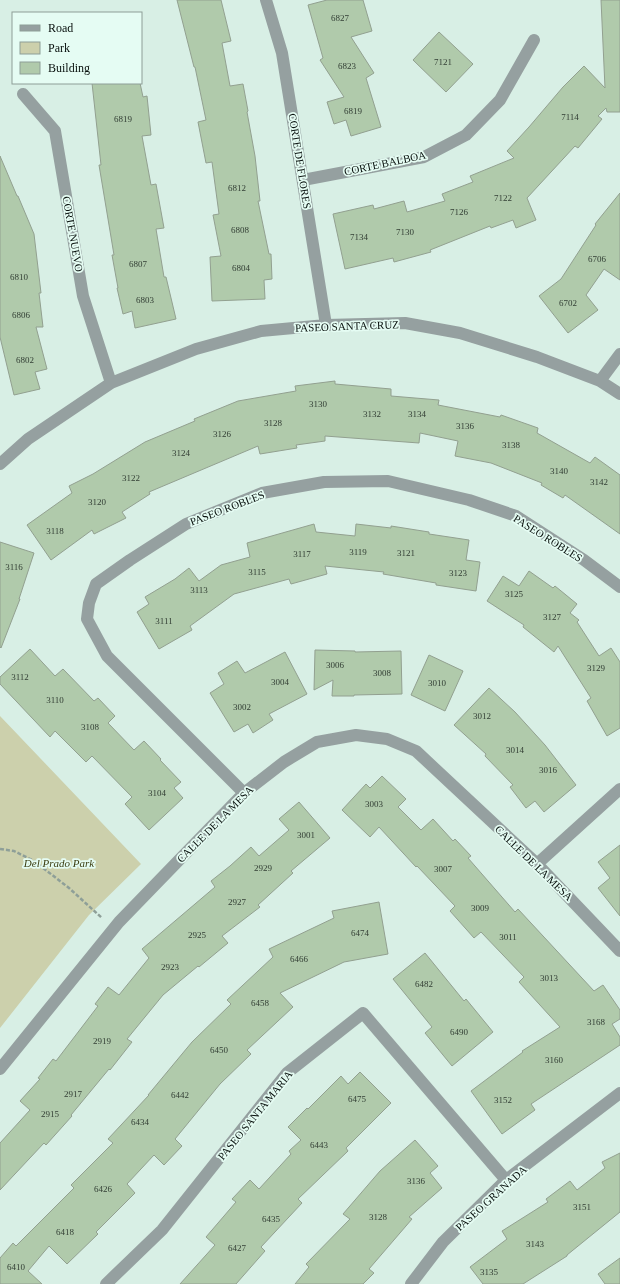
<svg xmlns="http://www.w3.org/2000/svg" width="620" height="1284" font-family="'Times New Roman',serif">
<style>
.green{fill:#ccd0ac}
.building{fill:#b0caab;stroke:#92a090}
.lines{fill:none;stroke-linecap:round;stroke-linejoin:round}
.path{stroke:#8e9f98;stroke-width:2.5;stroke-dasharray:4 2;stroke-linecap:butt}
.minor{stroke:#95a0a0;stroke-width:12}
.labels{text-anchor:middle;dominant-baseline:central;stroke-width:3.5;stroke-linejoin:round;paint-order:stroke}
.number-label{font-size:9px;fill:#323e34}
.street-label{font-size:11px;fill:#08100d;stroke:#e5fcf3}
.park-label{font-size:11px;font-style:italic;fill:#3b3d11;stroke:#e5fcf3}
</style>
<rect width="100%" height="100%" fill="#d8efe5"/>
<path class="green" d="M0,716L141,864L89,915L0,1028Z"/>
<path class="building" d="M177,0H221L231,41L222,43L230,86L243,84L248,111L247,112L255,156L260,201H258L269,254H271L272,279L264,280L265,299L212,301L210,257L221,256L213,215L219,214L212,162L206,163L198,122L206,120L195,67H194Z
M327,0H363L372,31L351,37L374,73L366,78L381,127L351,136L346,120L334,124L327,102L344,97L320,60L323,58L308,5Z
M601,0H620V112H607L606,108L598,116L602,119L578,148L575,146L527,198L536,220L516,228L513,220L491,228L490,226L430,250L431,252L394,262L393,258L345,269L333,214L373,205L374,209L404,201L407,212L445,201L442,194L473,182L470,176L514,158L507,151L529,127L563,87L584,66L605,88Z
M439,32L473,64L446,92L413,60Z
M92,83H140L143,97L147,96L151,135L142,136L151,185L156,184L164,228L156,229L164,277H166L176,319L135,328L132,311L123,314L117,288H118L112,255H114L99,165H101Z
M0,156L17,196H18L34,234L41,293H39L43,327H36L47,369L35,372L40,389L14,395L0,337Z
M620,193V280L604,269L586,295L598,310L568,333L539,296L561,279L596,225L595,224Z
M335,381V384L391,389V396L439,400L438,405L500,417L501,415L538,428L537,433L590,463L595,457L620,475V534L565,495L563,498L541,485L542,483L491,463L455,456L458,441L420,433L419,443L325,436V441L296,445L297,448L260,454L258,446L149,492L150,494L122,512L126,518L94,534L92,530L51,560L27,525L72,493L69,486L93,474L145,442L195,421L194,419L238,401L296,391L295,386Z
M314,524L316,532L355,536L356,524L391,528V526L429,532V534L469,540L466,560L480,562L476,591L436,585V583L383,574L384,572L325,566L327,574L291,584L289,579L234,594L190,626L192,630L159,649L137,612L149,604L145,597L175,579L189,568L199,581L221,565L250,557L247,543Z
M0,542L34,553L19,599H20L1,648L0,647Z
M529,571L553,588L555,586L577,604L570,613L579,620L577,622L599,656L611,648L620,662V728L607,736L587,701L591,698L558,646L554,652L523,627L524,625L487,601L503,576L519,586Z
M30,649L55,676L63,669L94,701L98,698L115,716L108,723L134,750L144,741L161,759L160,760L181,782L174,788L183,798L149,830L125,804L132,797L92,756L86,762L55,731L50,737L0,684V677Z
M315,650L355,651V652L401,651L402,694L354,695V696H332L333,680L314,690Z
M285,652L307,694L269,714L273,720L253,733L248,724L234,732L210,693L224,684L218,673L237,661L245,673Z
M429,655L463,671L445,711L411,695Z
M489,688L515,712L545,745L576,785L544,812L535,801L526,808L510,787L513,785L485,756L486,754L454,725Z
M382,776L406,799L398,807L421,830L433,819L453,841L455,839L471,856L468,858L515,912L518,909L594,991L603,985L620,1010V1019L612,1024L620,1037V1045L531,1104L535,1110L502,1134L471,1091L523,1052L522,1051L560,1027L519,982L524,977L481,932L474,938L450,911L455,906L417,866L416,867L379,827L370,837L342,810L366,784L370,788Z
M299,802L330,838L291,871L293,873L258,905L260,907L222,936L228,943L199,967L198,966L163,995L127,1039L132,1042L110,1070L109,1069L71,1115L72,1116L46,1145L44,1143L0,1190V1143L30,1110L20,1101L40,1079L38,1078L53,1059L56,1061L98,1006L95,1004L108,987L119,995L149,958L142,949L215,887L211,881L230,866L251,847L259,856L289,830L279,819Z
M620,845V916L598,888L610,878L598,862Z
M379,902L388,954L344,962L280,993L293,1007L247,1050L251,1054L220,1084L175,1139L182,1146L164,1165L154,1155L127,1184L135,1193L96,1232L98,1234L67,1264L49,1246L28,1271L42,1284H0V1258L13,1243L16,1246L74,1188L71,1185L113,1143L108,1139L149,1095H148L192,1042L231,1004L227,1000L273,957L269,949L334,918L332,911Z
M425,953L464,1001L466,999L493,1032L452,1066L425,1033L432,1027L393,979Z
M360,1072L391,1103L346,1148L348,1151L298,1199L302,1203L261,1247L265,1251L236,1284H180L215,1245L206,1237L236,1202L232,1199L250,1180L259,1189L291,1154L289,1151L301,1140L288,1127L307,1108L308,1109L341,1076L348,1084Z
M415,1140L438,1166L430,1173L442,1188L409,1217L412,1219L369,1269L374,1273L363,1284H295L309,1267L306,1264L350,1219L343,1214L380,1171Z
M620,1153V1212L567,1255V1256L523,1284H483L470,1267L507,1239L502,1231L548,1202L546,1199L570,1181L577,1190L605,1168L602,1162Z
M620,1258V1284H605L598,1274Z"/>
<g class="lines">
<path class="path" d="M0,849L14,851L34,861L69,888L102,918"/>
<path class="minor" d="M266,0L282,53L326,325
M23,94L55,131L83,296L111,383
M303,180L424,157L466,135L500,100L534,40
M600,381L620,354
M0,464L28,439L111,383L196,349L261,331L326,325L405,323L460,333L537,357L600,381L620,394
M244,793L107,656L87,619L89,603L96,584L130,560L186,524L262,493L324,482L388,481L469,500L516,516L584,560L620,587
M537,864L620,789
M0,1069L119,922L244,793L284,762L317,742L356,735L387,739L416,751L537,864L620,951
M106,1284L162,1230L287,1073L363,1013L506,1180
M411,1284L443,1242L506,1180L620,1093"/>
</g>
<g class="labels">
<g class="number-label">
<text x="340" y="18">6827</text>
<text x="443" y="62">7121</text>
<text x="347" y="66">6823</text>
<text x="353" y="111">6819</text>
<text x="570" y="117">7114</text>
<text x="123" y="119">6819</text>
<text x="237" y="188">6812</text>
<text x="503" y="198">7122</text>
<text x="459" y="212">7126</text>
<text x="240" y="230">6808</text>
<text x="405" y="232">7130</text>
<text x="359" y="237">7134</text>
<text x="597" y="259">6706</text>
<text x="138" y="264">6807</text>
<text x="241" y="268">6804</text>
<text x="19" y="277">6810</text>
<text x="145" y="300">6803</text>
<text x="568" y="303">6702</text>
<text x="21" y="315">6806</text>
<text x="25" y="360">6802</text>
<text x="318" y="404">3130</text>
<text x="372" y="414">3132</text>
<text x="417" y="414">3134</text>
<text x="273" y="423">3128</text>
<text x="465" y="426">3136</text>
<text x="222" y="434">3126</text>
<text x="511" y="445">3138</text>
<text x="181" y="453">3124</text>
<text x="559" y="471">3140</text>
<text x="131" y="478">3122</text>
<text x="599" y="482">3142</text>
<text x="97" y="502">3120</text>
<text x="55" y="531">3118</text>
<text x="358" y="552">3119</text>
<text x="406" y="553">3121</text>
<text x="302" y="554">3117</text>
<text x="14" y="567">3116</text>
<text x="257" y="572">3115</text>
<text x="458" y="573">3123</text>
<text x="199" y="590">3113</text>
<text x="514" y="594">3125</text>
<text x="552" y="617">3127</text>
<text x="164" y="621">3111</text>
<text x="335" y="665">3006</text>
<text x="596" y="668">3129</text>
<text x="382" y="673">3008</text>
<text x="20" y="677">3112</text>
<text x="280" y="682">3004</text>
<text x="437" y="683">3010</text>
<text x="55" y="700">3110</text>
<text x="242" y="707">3002</text>
<text x="482" y="716">3012</text>
<text x="90" y="727">3108</text>
<text x="515" y="750">3014</text>
<text x="548" y="770">3016</text>
<text x="157" y="793">3104</text>
<text x="374" y="804">3003</text>
<text x="306" y="835">3001</text>
<text x="263" y="868">2929</text>
<text x="443" y="869">3007</text>
<text x="237" y="902">2927</text>
<text x="480" y="908">3009</text>
<text x="360" y="933">6474</text>
<text x="197" y="935">2925</text>
<text x="508" y="937">3011</text>
<text x="299" y="959">6466</text>
<text x="170" y="967">2923</text>
<text x="549" y="978">3013</text>
<text x="424" y="984">6482</text>
<text x="260" y="1003">6458</text>
<text x="596" y="1022">3168</text>
<text x="459" y="1032">6490</text>
<text x="102" y="1041">2919</text>
<text x="219" y="1050">6450</text>
<text x="554" y="1060">3160</text>
<text x="73" y="1094">2917</text>
<text x="180" y="1095">6442</text>
<text x="357" y="1099">6475</text>
<text x="503" y="1100">3152</text>
<text x="50" y="1114">2915</text>
<text x="140" y="1122">6434</text>
<text x="319" y="1145">6443</text>
<text x="416" y="1181">3136</text>
<text x="103" y="1189">6426</text>
<text x="582" y="1207">3151</text>
<text x="378" y="1217">3128</text>
<text x="271" y="1219">6435</text>
<text x="65" y="1232">6418</text>
<text x="535" y="1244">3143</text>
<text x="237" y="1248">6427</text>
<text x="16" y="1267">6410</text>
<text x="489" y="1272">3135</text>
</g>
<g class="street-label">
<text transform="translate(300 161) rotate(81)">CORTE DE FLORES</text>
<text transform="translate(385 163) rotate(-12)">CORTE BALBOA</text>
<text transform="translate(73 234) rotate(80)">CORTE NUEVO</text>
<text transform="translate(347 326) rotate(-2)">PASEO SANTA CRUZ</text>
<text transform="translate(227 508) rotate(-21)">PASEO ROBLES</text>
<text transform="translate(548 538) rotate(32)">PASEO ROBLES</text>
<text transform="translate(215 824) rotate(-45)">CALLE DE LA MESA</text>
<text transform="translate(534 863) rotate(44)">CALLE DE LA MESA</text>
<text transform="translate(255 1115) rotate(-51)">PASEO SANTA MARIA</text>
<text transform="translate(491 1198) rotate(-42)">PASEO GRANADA</text>
</g>
<g class="park-label">
<text x="59" y="863">Del Prado Park</text>
</g>
</g>
<rect x="12" y="12" width="130" height="72" fill="#e5fcf3" stroke="#8d9e97"/>
<rect x="20" y="25" width="20" height="6" fill="#95a0a0" stroke="#8d9e97"/>
<text x="48" y="32" font-size="12" fill="#08100d">Road</text>
<rect x="20" y="42" width="20" height="12" fill="#ccd0ac" stroke="#8d9e97"/>
<text x="48" y="52" font-size="12" fill="#08100d">Park</text>
<rect x="20" y="62" width="20" height="12" fill="#b0caab" stroke="#8d9e97"/>
<text x="48" y="72" font-size="12" fill="#08100d">Building</text>
</svg>
